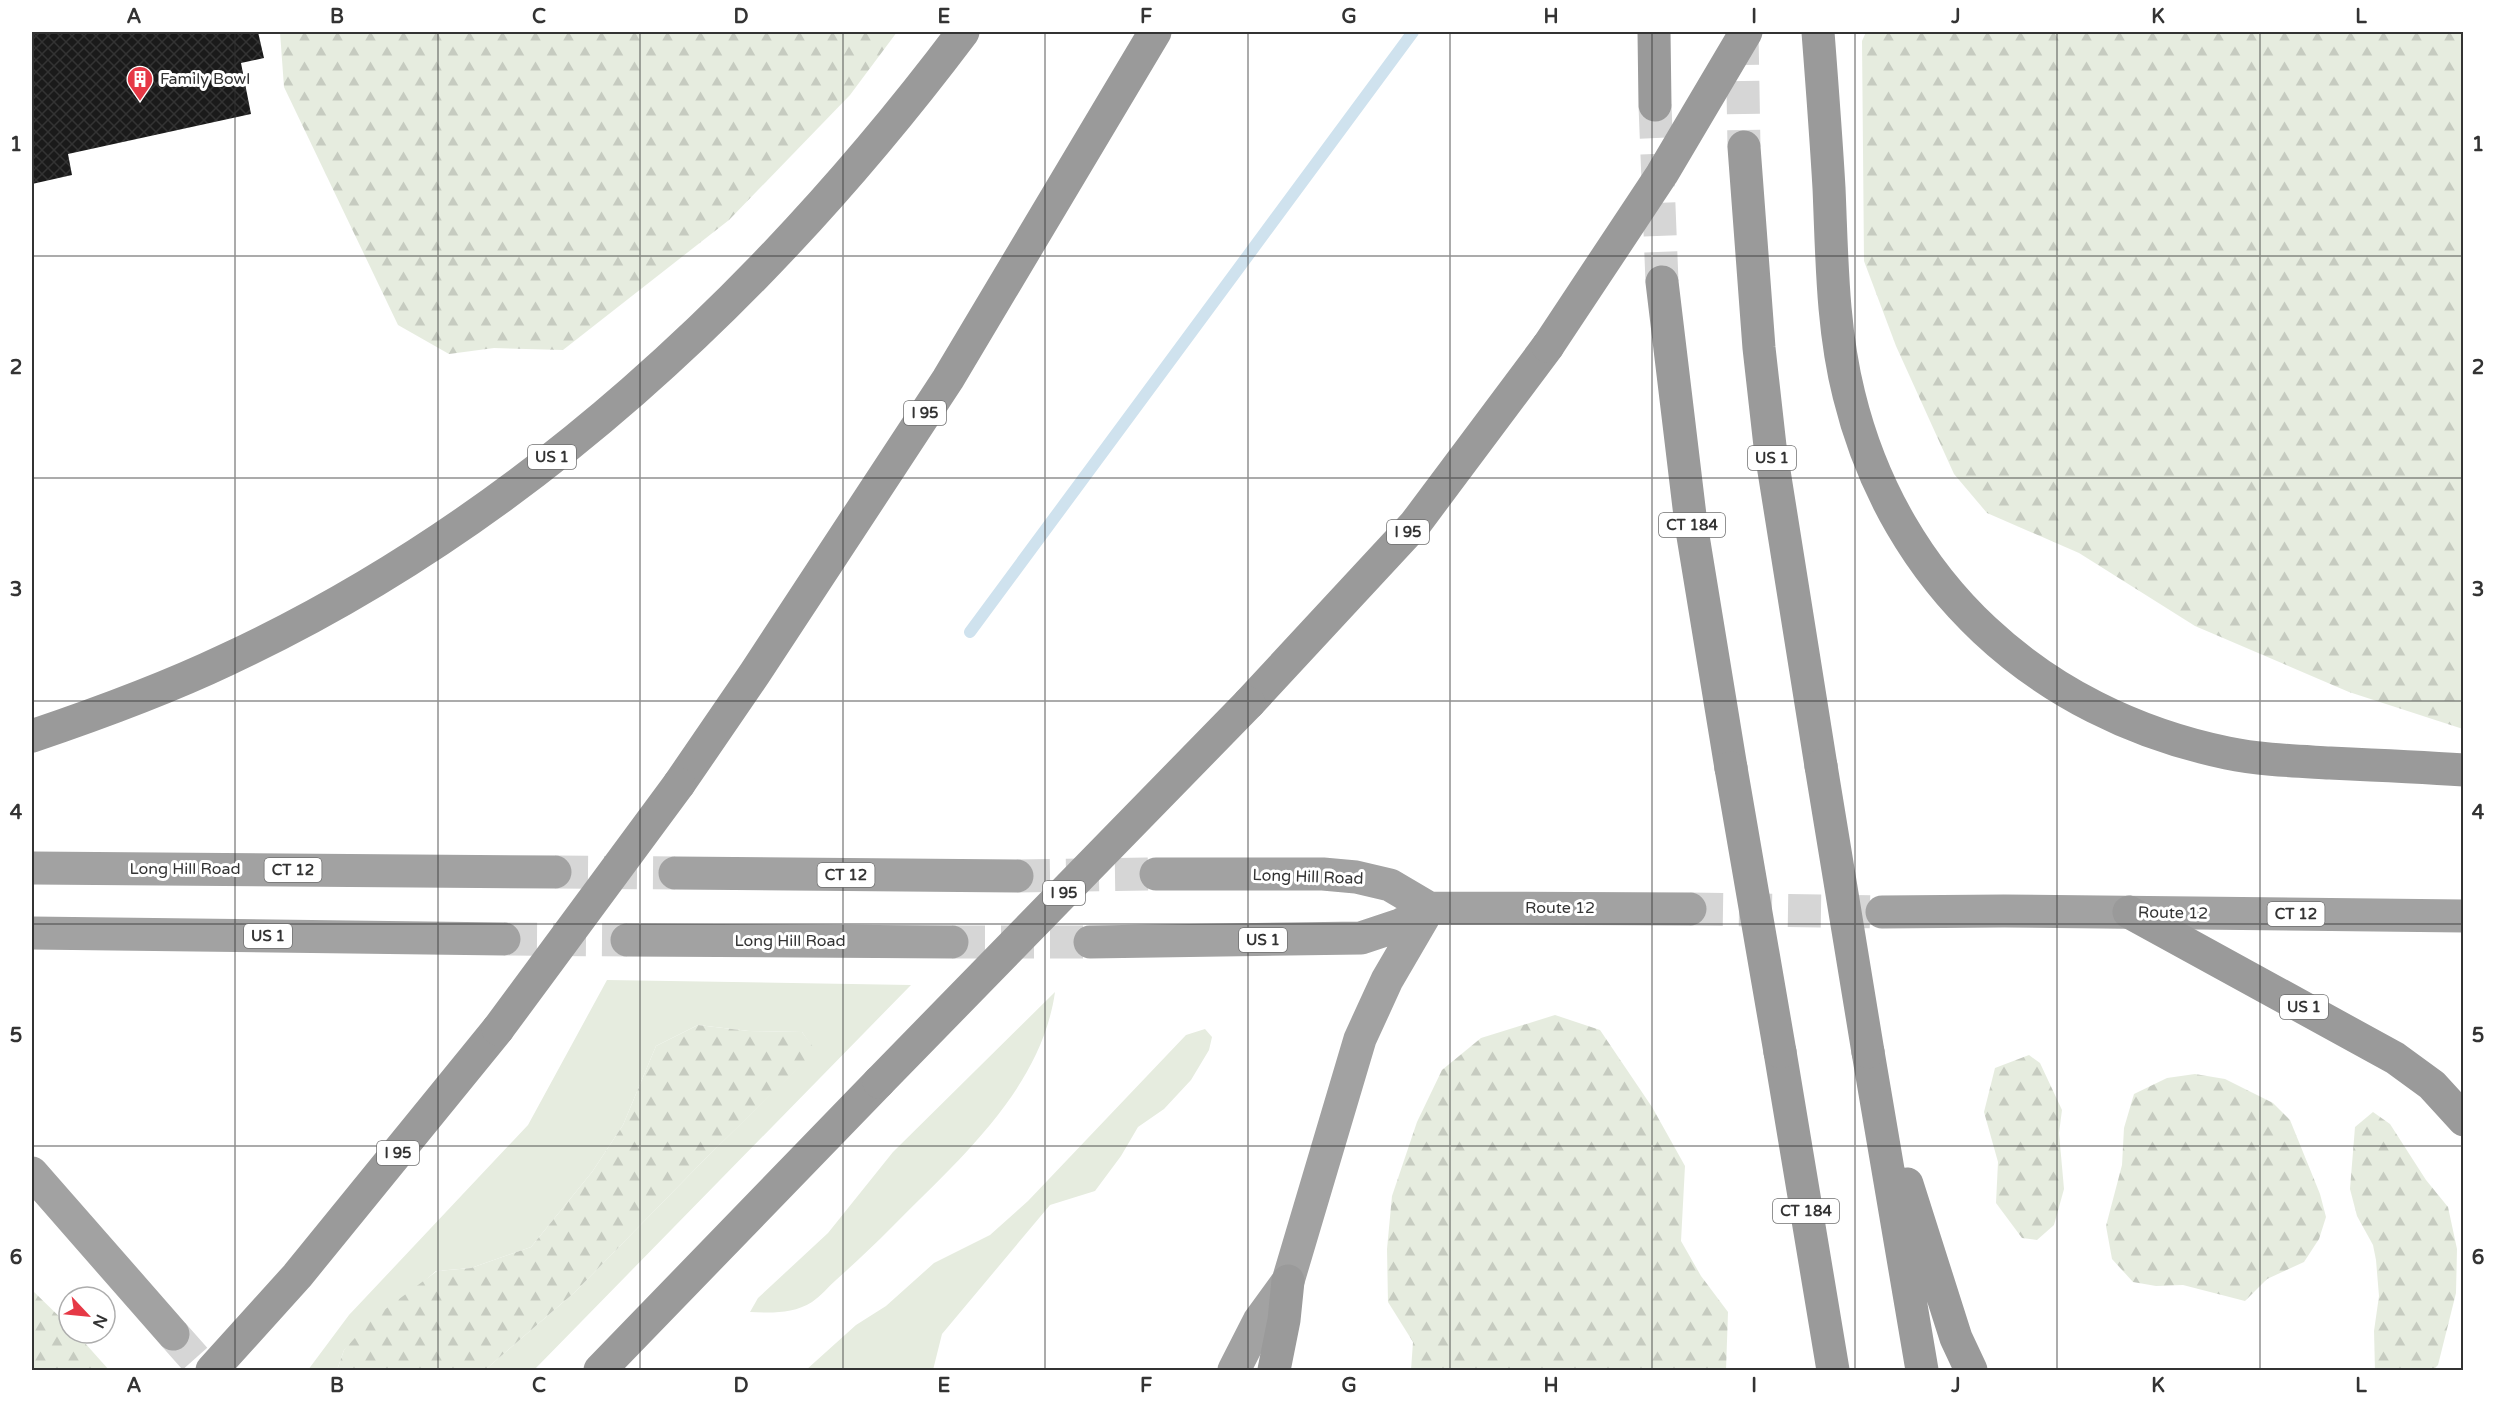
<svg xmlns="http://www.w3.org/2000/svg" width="2495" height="1402" font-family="'Varela Round',sans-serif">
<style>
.green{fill:#e6ecdf}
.forest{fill:url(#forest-firs)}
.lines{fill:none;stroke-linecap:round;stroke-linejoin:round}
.stream{stroke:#cfe2ee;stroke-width:12}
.building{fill:url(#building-cross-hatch)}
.trunk-tunnel{stroke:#d6d6d6;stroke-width:33;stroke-dasharray:33 16;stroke-linecap:butt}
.motorway-tunnel{stroke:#d6d6d6;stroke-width:33;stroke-dasharray:33 16;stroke-linecap:butt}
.trunk{stroke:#a2a2a2;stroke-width:33}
.motorway{stroke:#9a9a9a;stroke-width:33}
.motorway-bridge{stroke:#9a9a9a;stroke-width:33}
.grid{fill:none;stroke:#333;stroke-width:1.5;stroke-opacity:0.55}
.labels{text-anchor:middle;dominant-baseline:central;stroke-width:6;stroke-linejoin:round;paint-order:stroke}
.shield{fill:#fff;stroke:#707070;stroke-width:1.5}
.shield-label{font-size:15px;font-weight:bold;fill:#333}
.poi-label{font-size:16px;fill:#333;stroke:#fff;text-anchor:start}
.street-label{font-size:16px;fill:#333;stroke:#fff}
.neatline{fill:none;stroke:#333;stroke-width:2}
.grid-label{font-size:20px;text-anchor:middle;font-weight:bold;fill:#333}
</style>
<defs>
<pattern id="forest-firs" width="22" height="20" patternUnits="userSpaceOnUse" patternTransform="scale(1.5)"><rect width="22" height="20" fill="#e6ecdf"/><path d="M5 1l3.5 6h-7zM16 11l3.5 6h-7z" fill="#c6cbc0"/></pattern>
<pattern id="building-cross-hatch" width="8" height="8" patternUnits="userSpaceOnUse" patternTransform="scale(1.5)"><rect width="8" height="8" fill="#1a1a1a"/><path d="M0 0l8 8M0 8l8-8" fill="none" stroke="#333"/></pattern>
</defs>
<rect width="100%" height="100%" fill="#fff"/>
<path class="green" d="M607,980L911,985L534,1370H485L575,1292L705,1159L815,1051L802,1032L749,1031L698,1025L656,1046L623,1125L592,1172L531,1247L471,1268L436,1271L344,1350L337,1370H308L349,1315L528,1125Z
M1055,992C1041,1090 958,1160 892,1227C874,1245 855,1263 836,1280C828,1287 821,1296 812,1302C793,1314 771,1313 750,1312L758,1298L828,1233L893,1152Z
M1205,1029L1212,1037L1209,1050L1191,1080L1164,1109L1138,1127L1121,1156L1095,1191L1050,1205L942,1334L933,1370H806L856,1325L886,1306L934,1263L990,1235L1028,1201L1186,1035Z"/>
<path class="forest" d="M280,32H897L850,95L729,220L563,350L494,348L449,354L398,325L284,87Z
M1866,32H2463V729L2349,692L2195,626L2079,553L1987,513L1954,474L1896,346L1864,261L1862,41Z
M1555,1015L1600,1030L1652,1107L1685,1166L1681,1241L1701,1276L1728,1312L1726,1370H1411L1413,1342L1388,1302L1387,1249L1392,1196L1417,1122L1442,1070L1481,1038Z
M698,1025L749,1031L802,1032L816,1051L705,1159L575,1292L485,1370H337L344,1350L372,1319L437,1271L471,1268L531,1247L592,1172L623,1125L656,1046Z
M2029,1055L2040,1063L2062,1110L2059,1133L2064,1189L2054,1225L2037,1240L2022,1238L1996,1203L1998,1162L1984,1112L1995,1068Z
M2195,1074L2225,1079L2273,1103L2290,1120L2320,1194L2326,1217L2319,1239L2304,1262L2267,1279L2245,1301L2183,1285L2156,1286L2133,1282L2112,1259L2106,1226L2122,1165L2124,1128L2134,1094L2167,1078Z
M2373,1112L2390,1124L2426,1180L2448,1207L2457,1249L2456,1293L2438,1365L2433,1370H2375L2374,1331L2379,1296L2376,1260L2373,1245L2357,1216L2350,1189L2355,1127Z
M32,1290L69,1326V1333H76L109,1370H32Z"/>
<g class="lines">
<path class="stream" d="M970,632L1413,32"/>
</g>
<path class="building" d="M32,32H258L264,58L241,63L251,114L68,154L72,175L32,184Z"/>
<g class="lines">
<path class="trunk-tunnel" d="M555,872L675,873
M1017,876L1156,874
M1690,909L1882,912
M504,939L627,940
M952,942H1090
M173,1334L205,1370"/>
<path class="motorway-tunnel" d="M1742,32L1744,147
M1655,105L1662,282"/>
<path class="trunk" d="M32,868L555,872
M675,873L1017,876
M1156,874H1323L1356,877L1390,885L1429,908
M1429,908L1690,909
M1882,912L2004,911L2464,916
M32,933L504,939
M627,940L952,942
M1090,942L1361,938L1400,925L1428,909
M32,1173L173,1334
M1234,1370L1259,1321L1288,1281L1360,1039L1387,980L1429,908"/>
<path class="motorway" d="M1654,32L1655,105
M1818,32C1822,84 1826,136 1829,188C1832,257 1832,328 1849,395C1895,583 2038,714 2227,753C2261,760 2296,761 2330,763C2375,765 2419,767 2464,770
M1744,147L1759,348L1770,446L1821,766
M1662,282L1691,524L1731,768
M1249,703L1415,524L1548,346
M32,736C97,714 163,690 226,660C523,522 768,291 963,32
M679,784L755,673L948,379L1155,32
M2129,912L2395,1058L2432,1085L2464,1120
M1780,1052L1833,1370
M1868,1052L1922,1370
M1907,1184L1956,1338L1971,1370
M212,1370L297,1276L498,1029
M600,1370L879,1082
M1274,1370L1284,1320L1288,1281"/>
<path class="motorway-bridge" d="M1548,346L1662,174L1746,32
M1821,766L1868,1052
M1731,768L1780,1052
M498,1029L679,784
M879,1082L1249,703"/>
</g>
<path class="grid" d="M235,32V1370M438,32V1370M640,32V1370M843,32V1370M1045,32V1370M1248,32V1370M1450,32V1370M1652,32V1370M1855,32V1370M2057,32V1370M2260,32V1370M32,256H2464M32,478H2464M32,701H2464M32,924H2464M32,1146H2464"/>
<defs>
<g id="building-pin" transform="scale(1.35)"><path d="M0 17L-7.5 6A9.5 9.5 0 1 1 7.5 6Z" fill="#e63946" stroke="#fff"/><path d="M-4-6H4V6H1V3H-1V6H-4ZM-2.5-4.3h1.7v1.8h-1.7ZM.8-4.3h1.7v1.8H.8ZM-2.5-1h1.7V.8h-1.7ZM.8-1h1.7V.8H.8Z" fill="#fff"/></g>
</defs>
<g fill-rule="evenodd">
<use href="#building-pin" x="140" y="79"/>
</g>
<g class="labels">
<g class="shield">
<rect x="904" y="401" width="42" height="24" rx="4.5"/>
<rect x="528" y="445" width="48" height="24" rx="4.5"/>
<rect x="1748" y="446" width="48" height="24" rx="4.5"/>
<rect x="1659" y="513" width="66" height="24" rx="4.5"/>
<rect x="1387" y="520" width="42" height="24" rx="4.5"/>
<rect x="264.5" y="858" width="57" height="24" rx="4.5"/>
<rect x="817.5" y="863" width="57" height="24" rx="4.5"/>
<rect x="1043" y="881" width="42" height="24" rx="4.5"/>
<rect x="2267.5" y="902" width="57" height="24" rx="4.5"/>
<rect x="244" y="924" width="48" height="24" rx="4.5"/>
<rect x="1239" y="928" width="48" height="24" rx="4.5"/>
<rect x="2280" y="995" width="48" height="24" rx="4.5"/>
<rect x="377" y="1141" width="42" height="24" rx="4.5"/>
<rect x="1773" y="1199" width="66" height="24" rx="4.5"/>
</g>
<g class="shield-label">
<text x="925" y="413">I 95</text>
<text x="552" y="457">US 1</text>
<text x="1772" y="458">US 1</text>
<text x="1692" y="525">CT 184</text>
<text x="1408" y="532">I 95</text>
<text x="293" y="870">CT 12</text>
<text x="846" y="875">CT 12</text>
<text x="1064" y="893">I 95</text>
<text x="2296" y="914">CT 12</text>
<text x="268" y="936">US 1</text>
<text x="1263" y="940">US 1</text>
<text x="2304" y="1007">US 1</text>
<text x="398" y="1153">I 95</text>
<text x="1806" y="1211">CT 184</text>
</g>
<g class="poi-label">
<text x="160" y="79">Family Bowl</text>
</g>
<g class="street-label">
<text x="185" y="869">Long Hill Road</text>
<text transform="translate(1308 877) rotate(2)">Long Hill Road</text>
<text x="1560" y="908">Route 12</text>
<text transform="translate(2173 913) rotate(1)">Route 12</text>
<text x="790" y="941">Long Hill Road</text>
</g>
</g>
<rect width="2495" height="1402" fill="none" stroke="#ffffff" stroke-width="66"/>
<g transform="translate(87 1315) rotate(116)"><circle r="28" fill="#ffffff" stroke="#adadad" stroke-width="1.5"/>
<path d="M0-4.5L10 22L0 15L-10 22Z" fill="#e63946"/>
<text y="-9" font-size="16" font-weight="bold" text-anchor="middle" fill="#333333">N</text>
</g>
<rect x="33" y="33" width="2429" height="1336" class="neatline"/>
<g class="grid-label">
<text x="134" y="23">A</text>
<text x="337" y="23">B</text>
<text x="539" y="23">C</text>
<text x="741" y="23">D</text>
<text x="944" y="23">E</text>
<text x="1146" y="23">F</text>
<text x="1349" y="23">G</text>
<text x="1551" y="23">H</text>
<text x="1754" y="23">I</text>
<text x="1956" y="23">J</text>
<text x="2158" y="23">K</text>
<text x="2361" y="23">L</text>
<text x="16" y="151">1</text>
<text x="2478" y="151">1</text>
<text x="16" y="374">2</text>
<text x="2478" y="374">2</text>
<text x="16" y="596">3</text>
<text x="2478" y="596">3</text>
<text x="16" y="819">4</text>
<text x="2478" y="819">4</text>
<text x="16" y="1042">5</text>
<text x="2478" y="1042">5</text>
<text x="16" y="1264">6</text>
<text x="2478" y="1264">6</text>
<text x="134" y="1392">A</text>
<text x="337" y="1392">B</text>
<text x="539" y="1392">C</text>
<text x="741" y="1392">D</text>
<text x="944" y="1392">E</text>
<text x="1146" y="1392">F</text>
<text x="1349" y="1392">G</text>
<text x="1551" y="1392">H</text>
<text x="1754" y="1392">I</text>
<text x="1956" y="1392">J</text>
<text x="2158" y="1392">K</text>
<text x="2361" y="1392">L</text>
</g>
</svg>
